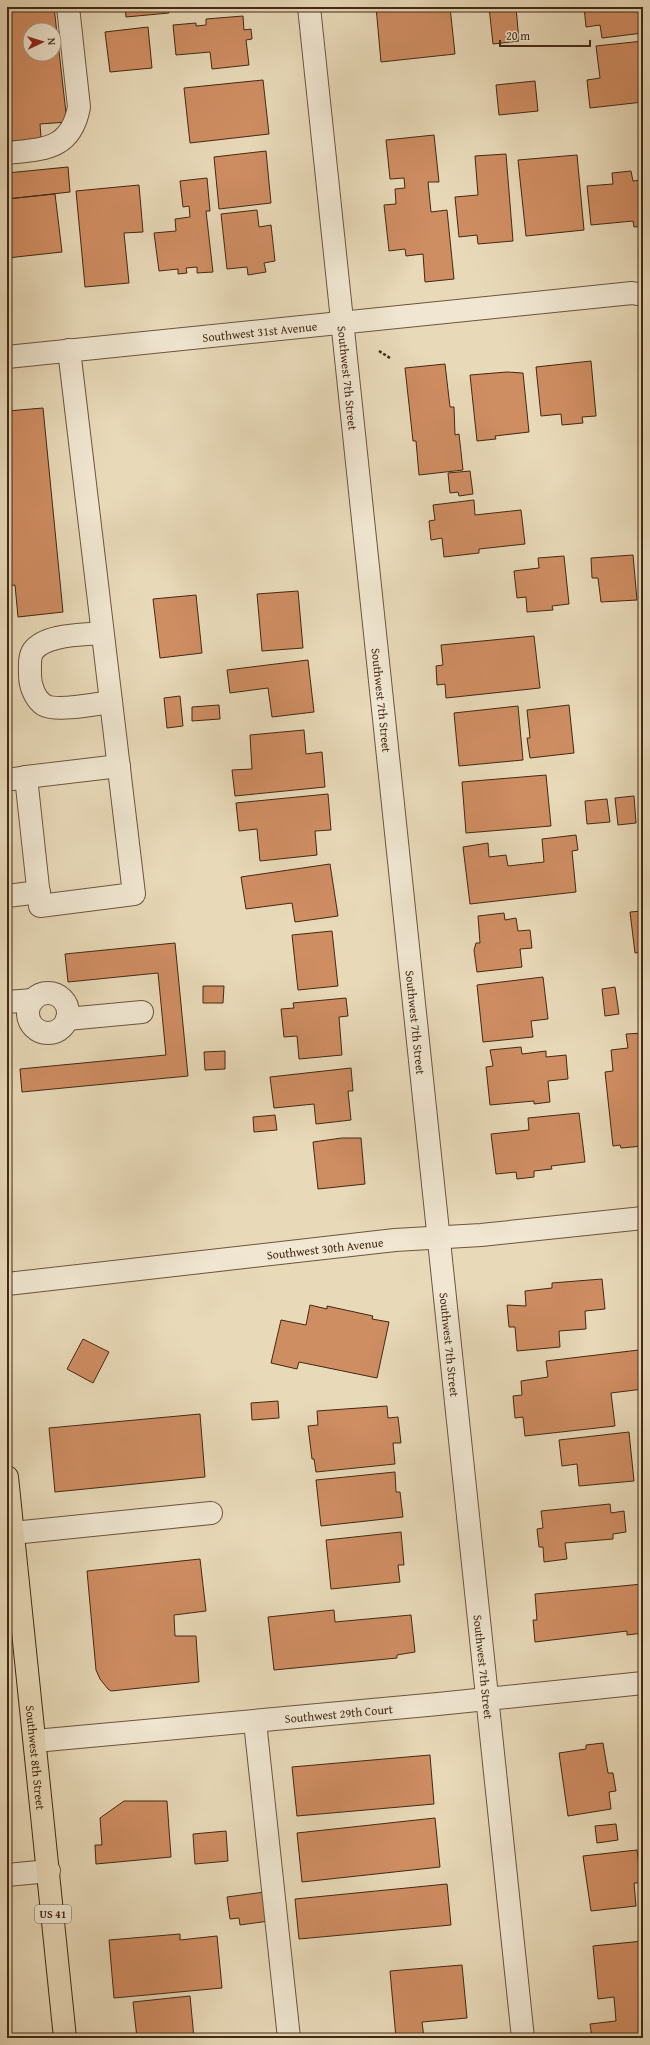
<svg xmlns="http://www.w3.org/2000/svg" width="650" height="2045" font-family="'Gentium Book Plus',serif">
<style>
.building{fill:#cf8d62;stroke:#422913;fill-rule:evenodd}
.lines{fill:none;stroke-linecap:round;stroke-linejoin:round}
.minor-casing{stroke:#6c553c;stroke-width:24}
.major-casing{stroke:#422913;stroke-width:24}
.path{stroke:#422913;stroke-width:2.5;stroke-dasharray:3 2;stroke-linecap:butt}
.minor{stroke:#f0e6d1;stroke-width:22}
.major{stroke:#e8d9b8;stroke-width:22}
.labels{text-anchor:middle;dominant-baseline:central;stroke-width:3;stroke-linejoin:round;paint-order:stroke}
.shield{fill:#f0e6d1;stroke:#76624c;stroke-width:1}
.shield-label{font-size:11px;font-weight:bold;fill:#422913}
.street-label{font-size:12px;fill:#422913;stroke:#f0e6d1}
</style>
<rect width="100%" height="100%" fill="#e8d9b8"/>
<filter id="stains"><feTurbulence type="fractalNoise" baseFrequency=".005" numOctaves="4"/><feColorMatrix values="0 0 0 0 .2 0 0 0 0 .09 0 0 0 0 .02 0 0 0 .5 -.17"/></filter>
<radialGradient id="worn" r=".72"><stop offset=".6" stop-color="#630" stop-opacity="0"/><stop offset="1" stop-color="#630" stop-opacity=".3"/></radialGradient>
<path class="building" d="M7,7H54L67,122L40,124L41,138L7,142ZM30,30H54V54H30Z
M125,7H168L169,13L126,17Z
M376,7H450L455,54L381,62Z
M489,7H516L519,41L493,44Z
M584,7H643V33L602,38L600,25L586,27Z
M243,16L244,30L251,29L252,39L246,40L249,65L212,69L210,52L176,55L173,25L196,23V26L206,25V19Z
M148,27L152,68L110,72L105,32Z
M643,41V102L590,108L587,80L600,78L596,46Z
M263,80L269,134L190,143L184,88Z
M535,81L538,111L499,115L496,85Z
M434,135L439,182H428L431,212L447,210L454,279L425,282L423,254L406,256L405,249L389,251L384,205L396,204L395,189L405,188L404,178L390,179L386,140Z
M266,151L271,203L219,209L214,157Z
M506,154L513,241L478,244L477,235L459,237L455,197L478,195L475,156Z
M577,155L584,230L526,236L518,160Z
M68,167L70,192L7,199V173Z
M631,171L633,181L643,180V226L634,227L633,221L591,225L587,186L613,184L612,173Z
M207,178L210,211H206L213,272L197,273V267L186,268L187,273L178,274V269L159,271L154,233L176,231L175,219L190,217L189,206L183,207L180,181Z
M139,185L143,232L124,233L129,283L85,287L76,191Z
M55,194L62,252L7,258V199Z
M257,210L259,227L271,225L275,261L264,263L266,272L248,275L247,267L227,269L221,214Z
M591,361L596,416L582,417L583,423L562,425L561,414L541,416L536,367Z
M639,361H643V392Z
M445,364L450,407H454L455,435L459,434L463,470L419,475L416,441H413L405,368Z
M507,372L523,373L529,432L495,436L496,439L477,441L470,375Z
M43,408L63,612L18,617L15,585L7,586V411Z
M470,471L473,494L459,496L458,492L450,493L448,473Z
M474,500L475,515L521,510L525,544L479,549V553L444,557L442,538L431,540L429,521L435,520L433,505Z
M633,555L637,600L601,602L598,578H592L591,558Z
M564,556L569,604L552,606L553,610L527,612L526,597L517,598L514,571L539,568L538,558Z
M298,591L303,648L262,651L257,594Z
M196,595L202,653L160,658L153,599Z
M534,636L540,688L446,698L445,684L437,685L436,666L443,665L441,645Z
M308,660L314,712L272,717L268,688L230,693L227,670Z
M180,696L183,726L167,728L164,698Z
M219,705L220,719L192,721V707Z
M569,705L574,753L530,758L527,738H530L527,710Z
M518,706L523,760L459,766L454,713Z
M304,730L306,754L322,752L325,787L235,796L232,770L252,769L250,735Z
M546,775L551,826L466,833L462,782Z
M328,794L331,830L315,831L317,855L260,861L257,829L239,831L236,803Z
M634,796L636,823L618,825L615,798Z
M607,799L610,822L587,824L585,801Z
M576,835L578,850L572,851L576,892L470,904L463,847L488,843L489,857L506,855L508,866L544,862L542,839Z
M330,864L338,916L295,922L292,903L246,909L241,877Z
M643,911V952L635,953L630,912Z
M504,913L505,920L516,918L518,931L530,930L532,948L520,949L522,967L477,972L474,950L476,943H480L478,916Z
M332,931L338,986L298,990L292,935Z
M175,943L188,1076L22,1092L20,1069L166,1055L158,973L68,982L65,954Z
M543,977L548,1019L531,1021L533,1037L483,1042L477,985Z
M203,986H224L223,1003H203Z
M615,987L619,1014L605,1016L602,989Z
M346,998L348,1016L339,1017L342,1055L299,1059L297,1036L284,1037L281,1009L294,1008L293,1003Z
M643,1033V1146L621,1148L620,1145L613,1146L605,1072L613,1071L611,1050L628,1048L626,1034Z
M521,1047L522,1054L546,1051V1057L566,1055L568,1079L548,1081L550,1102L534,1104V1101L490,1105L486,1067L493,1066L490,1050Z
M225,1051V1069L205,1070L204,1052Z
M351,1068L353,1091H348L351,1120L316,1124L314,1104L274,1108L270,1077Z
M579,1113L585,1162L551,1166L552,1169L534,1171V1177L517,1179L516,1172L496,1174L491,1134L529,1130L528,1118Z
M275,1115L277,1130L254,1132L253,1117Z
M342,1138H361L365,1184L318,1189L313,1142Z
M602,1279L605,1309L585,1311L586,1329L559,1331L560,1347L517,1351L515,1327H509L507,1305L526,1306L525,1291L552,1288V1283Z
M310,1305L327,1309V1306L373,1316L372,1319L389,1322L377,1378L299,1362L297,1369L271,1363L281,1320L306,1325Z
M83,1339L109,1352L93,1383L67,1369Z
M639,1350L643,1389L611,1393L615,1426L525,1436L523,1417L515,1418L513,1396L522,1395L521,1381L548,1377L546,1361Z
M278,1401L279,1418L252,1420L251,1403Z
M387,1406L388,1418L398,1417L401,1443H393L395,1464L316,1472L314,1459H312L308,1426L318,1425L317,1411Z
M200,1414L205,1477L55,1492L49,1428Z
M629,1432L634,1481L579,1486L577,1464L562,1466L559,1440Z
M395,1472L396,1492H400L403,1517L321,1526L316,1480Z
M610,1504L611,1513L624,1511L626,1532L613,1534V1539L565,1543L567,1559L544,1562L543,1547H539L537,1529L543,1528L541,1511Z
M401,1532L404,1565H398L400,1582L331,1589L326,1540Z
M200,1559L206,1611L174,1615L175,1636H196L199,1682L111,1691L108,1689L100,1679L96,1670L87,1571Z
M643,1584V1633L627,1635V1631L535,1642L533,1620H537L535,1594Z
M334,1610L335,1622L411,1615L415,1652L397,1655V1658L274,1670L268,1617Z
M603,1743L608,1773H613L616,1791L609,1792L611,1809L568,1816L559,1753L586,1749V1745Z
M430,1755L434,1804L297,1816L292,1767Z
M124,1801H167L171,1857L96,1864L95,1845H102L100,1818Z
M435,1818L440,1867L302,1882L297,1833Z
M616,1824L618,1840L597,1843L595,1826Z
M226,1831L228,1861L195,1864L193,1834Z
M637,1850L641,1883H634L636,1906L591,1911L583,1856Z
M447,1884L451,1925L299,1939L295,1899Z
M265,1892L269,1921L240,1925L239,1918L230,1919L227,1897Z
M180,1934V1940L217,1936L222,1988L114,1998L109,1940Z
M643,1941V2038H592L590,2024L616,2021L614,1997L598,1999L593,1946Z
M462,1965L467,2018L422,2022L424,2038H396L390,1971Z
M190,1996L194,2038H137L133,2002Z"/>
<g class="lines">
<g class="minor-casing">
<g id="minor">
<path id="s1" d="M309,7L523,2038"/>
<path d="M7,153C44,149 71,150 79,107L68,7"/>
<path id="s2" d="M7,357L632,293L643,295"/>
<path d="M102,633C83,635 45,634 33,651C29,657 30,668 30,675C30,686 35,699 44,705C56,712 97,704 111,702"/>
<path d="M26,777L119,766"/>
<path d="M7,780L26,777L40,906L134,894L69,350"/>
<path d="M7,896L39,892"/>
<circle cx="48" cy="1013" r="20"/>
<path d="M7,1002L33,1000"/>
<path d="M67,1019L142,1012"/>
<path id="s3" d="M7,1284L395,1240L481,1235L643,1218"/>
<path d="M13,1533L211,1513"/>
<path d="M255,1722L289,2038"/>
<path id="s4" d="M35,1741L438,1704L643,1683"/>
<path d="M7,1875L49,1871"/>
</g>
</g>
<g class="major-casing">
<g id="major">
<path id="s5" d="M7,1477L65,2038"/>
</g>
</g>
<path class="path" d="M379,351L390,358"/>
<use href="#minor" class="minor"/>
<use href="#major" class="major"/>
</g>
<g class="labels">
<rect class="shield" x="35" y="1905" width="36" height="18" rx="3"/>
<g class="shield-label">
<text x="53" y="1914">US 41</text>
</g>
<g class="street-label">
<text stroke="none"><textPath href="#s2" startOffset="254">Southwest 31st Avenue</textPath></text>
<text stroke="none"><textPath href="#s1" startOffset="373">Southwest 7th Street</textPath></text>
<text stroke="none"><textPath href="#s1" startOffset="697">Southwest 7th Street</textPath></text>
<text stroke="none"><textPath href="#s1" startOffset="1021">Southwest 7th Street</textPath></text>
<text stroke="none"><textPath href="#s3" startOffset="320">Southwest 30th Avenue</textPath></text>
<text stroke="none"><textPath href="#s1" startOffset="1345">Southwest 7th Street</textPath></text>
<text stroke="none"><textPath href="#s1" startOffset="1669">Southwest 7th Street</textPath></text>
<text stroke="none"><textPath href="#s4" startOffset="305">Southwest 29th Court</textPath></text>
<text stroke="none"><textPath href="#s5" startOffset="282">Southwest 8th Street</textPath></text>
</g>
</g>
<rect width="650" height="2045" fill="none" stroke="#e8d9b8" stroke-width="24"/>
<rect x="8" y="8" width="634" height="2029" fill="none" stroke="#422913" stroke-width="2"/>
<rect x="12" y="12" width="626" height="2021" fill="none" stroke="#422913"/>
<g transform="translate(42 42) rotate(86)"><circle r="19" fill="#f0e6d1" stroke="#aa9a85"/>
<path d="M0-3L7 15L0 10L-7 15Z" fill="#8f2418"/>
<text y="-6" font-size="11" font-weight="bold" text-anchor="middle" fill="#422913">N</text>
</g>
<path d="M500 40v6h90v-6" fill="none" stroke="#422913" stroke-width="2"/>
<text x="506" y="40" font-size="12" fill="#422913" stroke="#f0e6d1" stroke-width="3" paint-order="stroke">20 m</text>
<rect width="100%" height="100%" filter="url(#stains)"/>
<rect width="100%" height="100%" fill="url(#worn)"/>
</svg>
